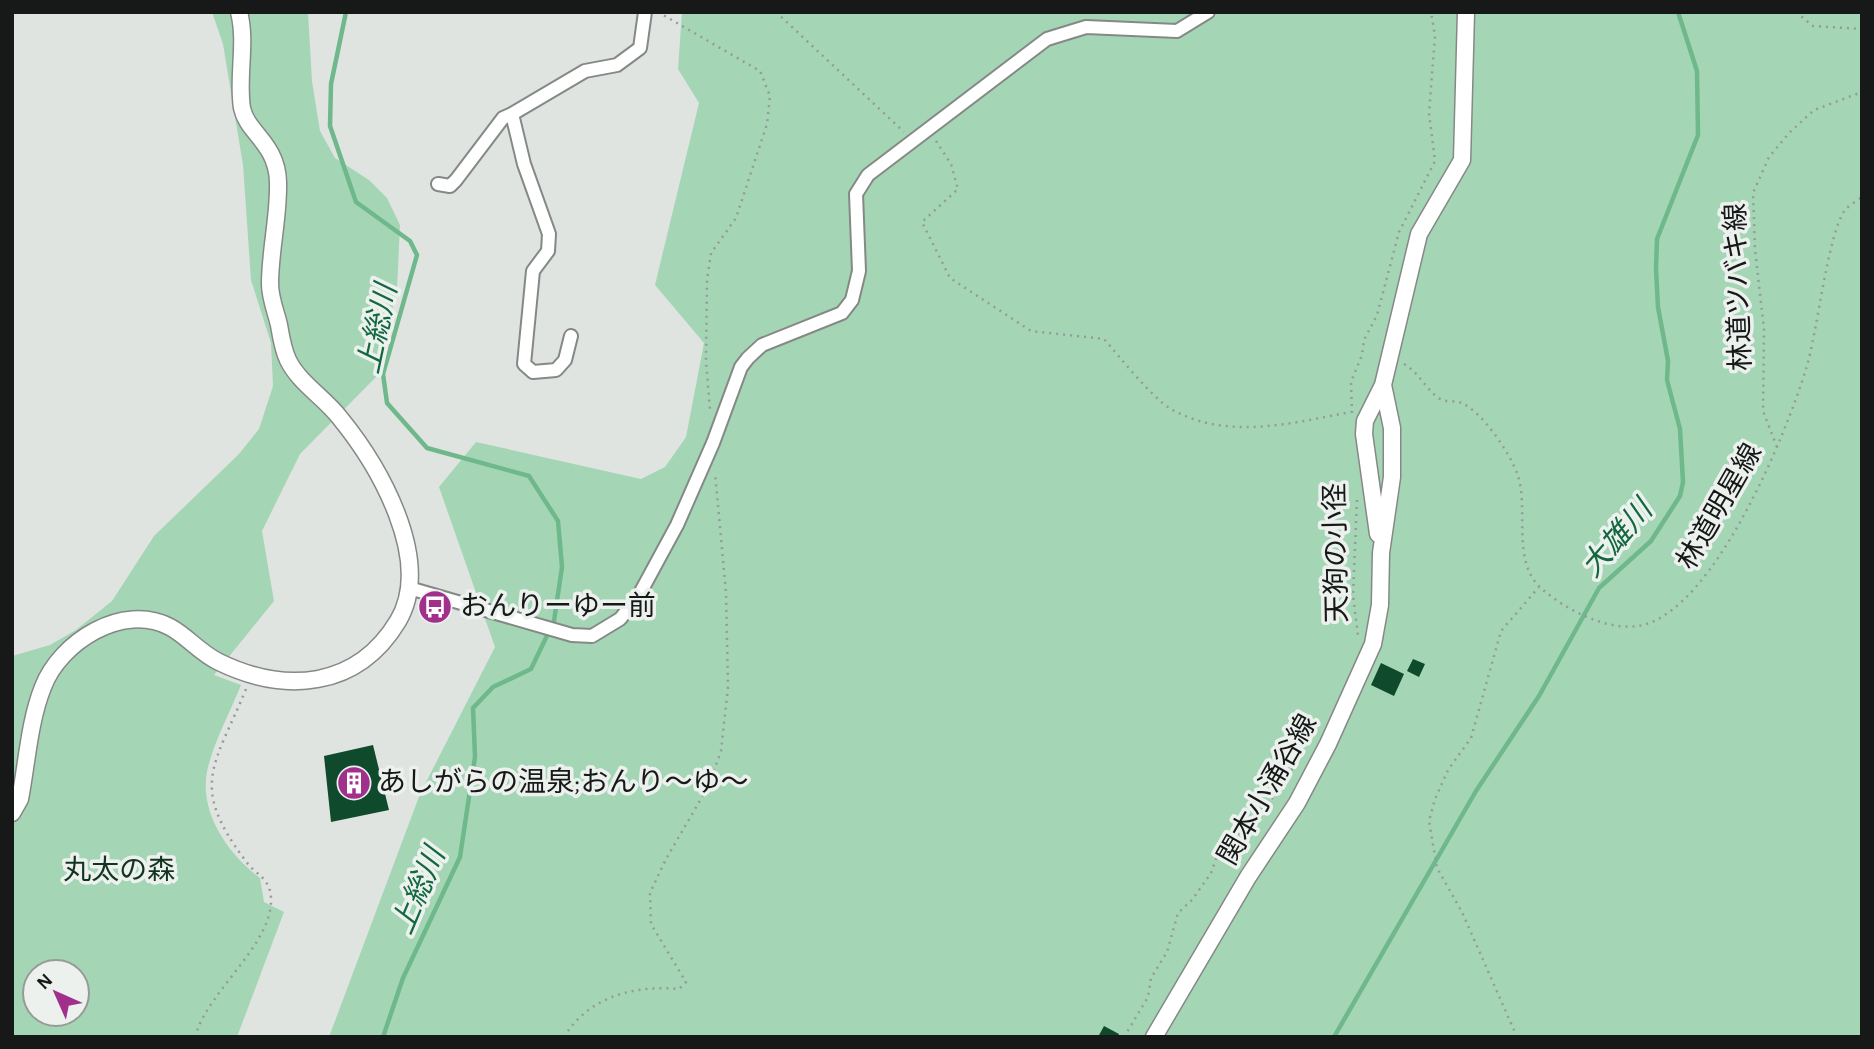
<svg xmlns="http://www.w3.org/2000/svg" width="1874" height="1049" font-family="'Alegreya Sans','Noto Sans JP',sans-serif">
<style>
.green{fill:#a4d6b6;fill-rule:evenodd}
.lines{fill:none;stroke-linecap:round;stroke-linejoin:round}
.stream{stroke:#6fb88c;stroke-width:4.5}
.building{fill:#0f4a2c}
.street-casing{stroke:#858986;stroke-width:16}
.secondary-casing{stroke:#858986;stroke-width:19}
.path{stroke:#969a98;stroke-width:2.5;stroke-dasharray:2 5;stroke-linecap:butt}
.street{stroke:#fff;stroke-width:12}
.secondary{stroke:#fff;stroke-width:16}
.labels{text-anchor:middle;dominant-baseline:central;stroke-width:7;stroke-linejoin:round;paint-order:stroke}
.street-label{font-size:28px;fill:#171918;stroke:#ecf1ee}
.poi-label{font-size:28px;fill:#171918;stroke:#ecf1ee;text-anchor:start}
.park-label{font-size:28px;fill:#133321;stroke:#ecf1ee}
.water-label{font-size:30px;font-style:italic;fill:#13683f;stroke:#ecf1ee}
</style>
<rect width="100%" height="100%" fill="#dfe4e1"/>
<path class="green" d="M212,12H308L312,81L320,131L335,158L369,180L387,198L400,225L397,289L376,377L300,454L262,531L274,601L214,675L241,685C230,713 213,743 207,772C199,813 229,855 260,878L264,902L284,912L237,1037H12V656L50,645L76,630L112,601L154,536L239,454L259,429L273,386L271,343L251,280L243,165L223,44ZM35,972H77V1014H35Z
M682,12H1862V1037H329L420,794L495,647L439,487L476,442L641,479L665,467L686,437L704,343L655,285L699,103L678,69Z"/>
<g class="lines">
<path class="stream" d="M346,12L331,84L330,126L356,202L410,241L417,255L383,374L387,403L427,448L529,476L558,521L562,567L554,621L531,669L493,687L473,708L475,757L460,857L403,978L383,1037
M1334,1037L1476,791L1539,696L1599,588L1651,541L1680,496L1683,482L1680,429L1667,380L1668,361L1658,307L1656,269L1657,239L1698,135L1697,71L1678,12"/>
</g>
<path class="building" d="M1413,659L1425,664L1419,677L1407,671Z
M1381,663L1404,674L1394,696L1371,685Z
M373,745L389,810L331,822L324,756Z
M1104,1026L1119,1034L1118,1037H1098Z"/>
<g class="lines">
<g class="street-casing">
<path id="street" d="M438,184L450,186L456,180L503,118L512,114
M571,336L565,360L556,370L533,372L524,364L533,271L548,251L549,234L524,164L512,114L585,71L617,65L640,48L645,12
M409,588L572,635L592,636L620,619L638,597L677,525L713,443L741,367L748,358L762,345L842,313L852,300L859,271L856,194L868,175L1047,39L1086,27L1177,31L1208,12"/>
</g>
<g class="secondary-casing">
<path id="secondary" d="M1378,534L1364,434L1365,421L1383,385L1419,234L1462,160L1466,12
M12,813L20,799C27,763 29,722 43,687C60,642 123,602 170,627C187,636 200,653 219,662C285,694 357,689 398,621C434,560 379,466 340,418C325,398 299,383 288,360C283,350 281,337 279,325C276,312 270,298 270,284C270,250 279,216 278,182C277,143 247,133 242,108C237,77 247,43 239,12
M1154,1037L1248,877L1297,803L1328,744L1373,644L1380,605L1381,553L1392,477V428L1383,385"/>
</g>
<path class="path" d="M658,12L760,71L770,96L767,124L736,218L711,253L707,280L706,361L710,410
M776,12L904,132
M1796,12L1813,26L1862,29
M936,141L951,164L958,189L922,222L950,278L1031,331L1104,339C1120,357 1152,398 1171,409C1228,441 1291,423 1351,412
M1404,364C1419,373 1424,386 1437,397C1444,403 1454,400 1462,403C1483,413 1509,452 1517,473C1530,508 1510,562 1542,589C1566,610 1610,633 1643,625C1715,607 1786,435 1806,369C1817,335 1828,232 1845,210C1849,205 1857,201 1862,197
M1352,413L1351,382L1362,355L1364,340L1377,315L1399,232L1435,161L1429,113L1435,36L1431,12
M1777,447L1763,411L1764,329L1755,250L1753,193L1769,157L1790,132L1814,110L1862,92
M1357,500L1353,595L1358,636
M195,1037C207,991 273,945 271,898C270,877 255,875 245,860C189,785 214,767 246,689
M564,1037C589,996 635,985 679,989L686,982L651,924L650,893L666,859L709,785L721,751L728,687L726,592L715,473
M1124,1037L1148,997L1151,978L1167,952L1178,913L1192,900L1211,873L1220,848L1244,829L1284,785L1302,749L1314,734
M1517,1037L1462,912L1437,868L1429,821L1435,799L1448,770L1471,738L1501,631L1539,587"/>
<use href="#street" class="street"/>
<use href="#secondary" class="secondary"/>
</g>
<defs>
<g id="bus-disc" transform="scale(1.75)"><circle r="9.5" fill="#a1308c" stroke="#ecf1ee"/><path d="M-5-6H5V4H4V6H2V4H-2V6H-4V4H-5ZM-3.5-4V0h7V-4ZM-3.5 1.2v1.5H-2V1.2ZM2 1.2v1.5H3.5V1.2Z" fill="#fff"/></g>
<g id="building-disc" transform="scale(1.75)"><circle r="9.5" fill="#a1308c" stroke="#ecf1ee"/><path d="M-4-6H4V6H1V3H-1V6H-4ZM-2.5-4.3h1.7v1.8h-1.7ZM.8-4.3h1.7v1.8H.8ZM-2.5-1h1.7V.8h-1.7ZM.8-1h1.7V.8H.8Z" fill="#fff"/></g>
</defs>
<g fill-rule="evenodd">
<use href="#bus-disc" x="435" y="607"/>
<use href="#building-disc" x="354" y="783"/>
</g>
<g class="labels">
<g class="street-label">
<text transform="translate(1739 287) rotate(-92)">林道ツバキ線</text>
<text transform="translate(1720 507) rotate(-60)">林道明星線</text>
<text transform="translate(1337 553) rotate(-91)">天狗の小径</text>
<text transform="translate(1268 790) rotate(-60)">関本小涌谷線</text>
</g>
<g class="poi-label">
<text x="460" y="607">おんりーゆー前</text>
<text x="378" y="783">あしがらの温泉;おんり〜ゆ〜</text>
</g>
<g class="park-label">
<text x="119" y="871">丸太の森</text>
</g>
<g class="water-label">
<text transform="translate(378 329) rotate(-78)">上総川</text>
<text transform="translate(1617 539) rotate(-49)">大雄川</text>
<text transform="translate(419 891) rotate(-67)">上総川</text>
</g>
</g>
<rect width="1874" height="1049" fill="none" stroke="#171918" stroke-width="28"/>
<g transform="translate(56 993) rotate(315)"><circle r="33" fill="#ecf1ee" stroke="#979b98" stroke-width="2"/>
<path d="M0-5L12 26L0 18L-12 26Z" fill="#a1308c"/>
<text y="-10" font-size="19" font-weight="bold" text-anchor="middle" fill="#171918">N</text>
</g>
</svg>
